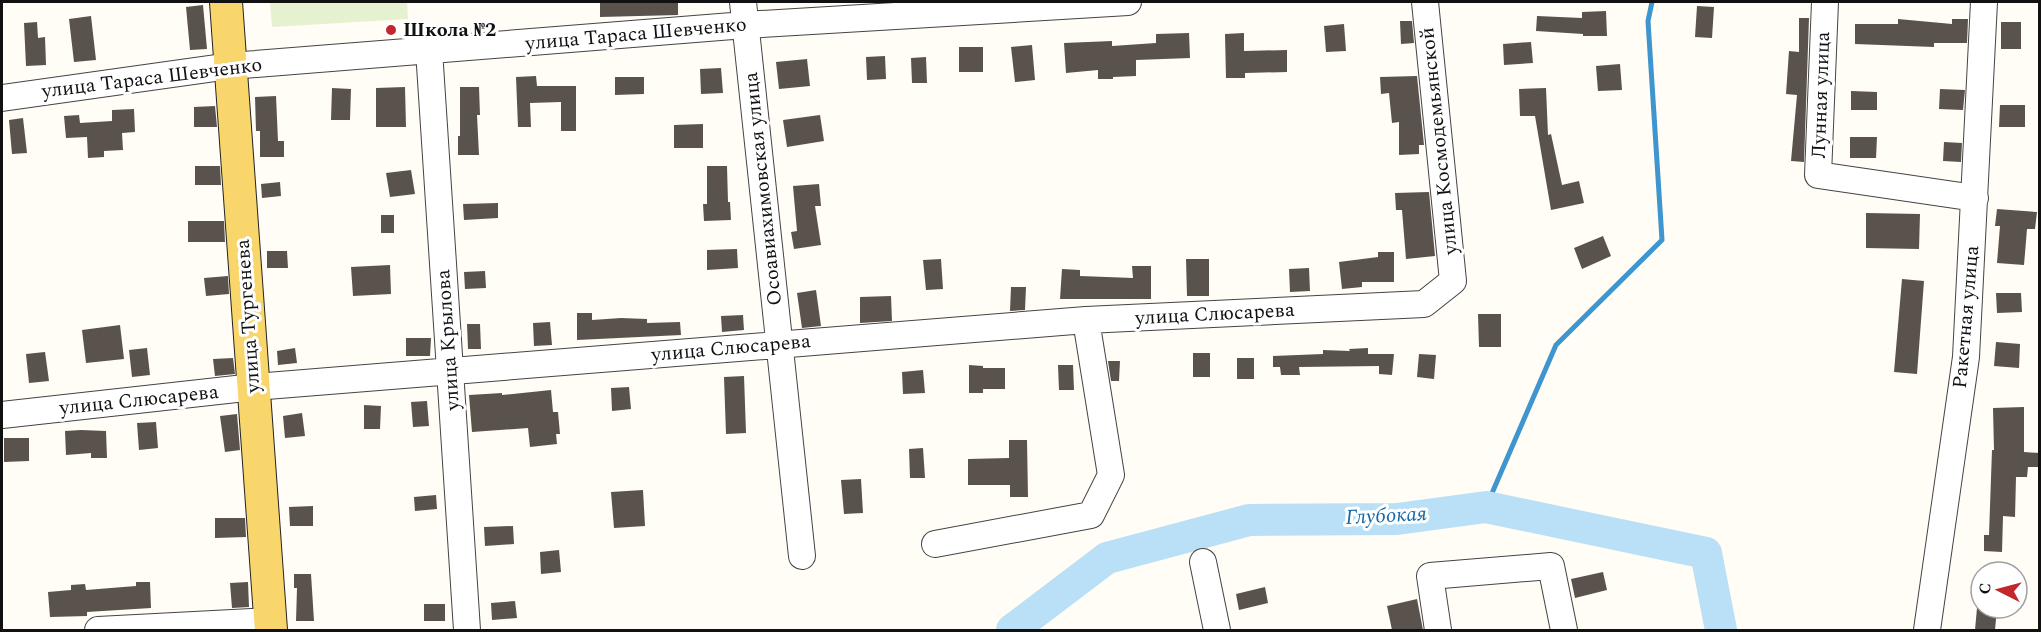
<svg xmlns="http://www.w3.org/2000/svg" width="2041" height="632" font-family="Spectral,serif">
<style>
.pitch{fill:#e6f2cf}
.lines{fill:none;stroke-linecap:round;stroke-linejoin:round}
.stream{stroke:#3f96cf;stroke-width:5}
.river{stroke:#b9e0f7;stroke-width:32}
.building{fill:#5a524d}
.minor-casing{stroke:#444;stroke-width:28}
.major-casing{stroke:#222;stroke-width:34}
.minor{stroke:#fff;stroke-width:26}
.major{stroke:#f9d66b;stroke-width:32}
.poi-dot{fill:#c4262e;stroke:#fff;stroke-width:2}
.labels{text-anchor:middle;dominant-baseline:central;stroke-width:6;stroke-linejoin:round;paint-order:stroke}
.poi-label{font-size:20px;font-weight:bold;fill:#111;stroke:#fff;text-anchor:start}
.street-label{font-size:20px;fill:#111;stroke:#fff}
.water-label{font-size:21px;font-style:italic;fill:#1768a6;stroke:#fff}
</style>
<rect width="100%" height="100%" fill="#fffdf5"/>
<path class="pitch" d="M270,2H407L408,19L272,27Z"/>
<g class="lines">
<path class="stream" d="M1486,507L1556,345L1662,240L1648,21L1652,2"/>
<path class="river" d="M1012,630L1107,558L1249,520L1397,519L1486,507L1706,553L1721,630"/>
</g>
<path class="building" d="M600,2H678V15L600,17Z
M203,5L207,49L190,50L186,7Z
M1697,6L1714,7L1712,38L1695,37Z
M1606,11L1607,36H1583V34L1536,31L1537,16L1582,18V12Z
M91,16L96,60L74,62L69,19Z
M1799,18H1809L1804,162L1791,161L1797,95L1786,94L1789,51L1799,52Z
M1898,19L1952,24V19H1968L1967,43H1934V47L1855,44V24H1898Z
M1400,21H1412L1414,43L1401,44Z
M37,22L38,38L45,37L46,65L26,66L24,23Z
M2001,22H2021V49H2001Z
M1344,24L1346,51L1326,52L1324,26Z
M1189,33L1190,58L1136,60V76L1113,77V79H1098V70L1066,73L1064,43L1112,41V46L1156,43V34Z
M1244,33V51L1287,50V72L1245,73V78H1226L1225,34Z
M1531,42L1533,63L1504,65L1503,44Z
M1032,45L1035,80L1015,82L1011,47Z
M959,47H983V72H959Z
M885,56L886,79L867,80L866,57Z
M926,57L927,83H912L911,58Z
M807,59L810,86L779,89L776,62Z
M1620,64L1622,90L1598,91L1596,66Z
M721,68L723,93L701,94L700,69Z
M536,76L537,86H576V131H561V102L530,103L531,127H518L516,77Z
M1417,76L1424,145H1419V154L1399,155V122L1392,123L1389,93L1381,94L1380,77Z
M615,77H644V94L615,95Z
M405,87L406,127H376V88Z
M460,87H479L480,115H477L479,155H458V136H460Z
M332,88L351,89L350,120H331Z
M1546,88L1548,135L1551,134L1562,185L1579,181L1584,203L1551,210L1535,116H1520L1519,89Z
M1940,89L1965,90L1963,110L1939,109Z
M1851,91L1877,92V110H1851Z
M276,96L278,141H284V157H260V131H256L255,97Z
M2000,105H2025V127H1999Z
M215,106L217,127H194V107Z
M134,109L135,132L122,133L123,150L104,151V157L88,158L87,137L66,138L64,116L79,115L80,123L112,121V110Z
M820,115L824,141L787,147L783,120Z
M23,118L27,153L12,154L9,120Z
M703,124V148H674V125Z
M1850,137H1877L1876,158H1850Z
M1944,142L1962,143L1961,162L1943,161Z
M195,166H220L221,185H195Z
M707,166H727L728,202H730L731,220L704,221L703,204H707Z
M411,170L415,194L390,197L386,173Z
M280,182L281,196L262,198L261,184Z
M819,184L821,206H815L821,245L794,249L791,232L797,231L793,186Z
M1429,192L1435,256L1406,259L1402,210H1396L1395,193Z
M498,203V218L464,220L463,204Z
M1997,209L2037,212L2035,229H2027L2024,265L1997,263L2000,226H1995Z
M1866,213L1920,214L1919,249L1866,248Z
M381,215H394V233H381Z
M188,221H224L225,242H188Z
M1603,236L1611,256L1582,269L1574,248Z
M737,249L738,268L707,270V250Z
M267,251H287L288,268H267Z
M1378,252H1394V282H1362V287L1342,289L1339,262L1378,257Z
M941,259L943,289L926,290L923,260Z
M1186,259H1209V296H1187Z
M390,265L391,294L353,296L351,267Z
M1132,266H1151V299H1060L1062,269L1080,270V276L1133,278Z
M1309,268L1310,291L1290,292L1289,269Z
M485,271L486,288L465,289L464,272Z
M228,276L229,294L206,296L204,278Z
M1902,279L1924,281L1917,374L1894,372Z
M1011,287H1026L1025,310L1010,311Z
M816,290L821,326L802,328L797,293Z
M1996,293H2021L2022,312L1997,313Z
M891,296L892,321L860,323V297Z
M577,313H592V320L621,318L647,319V323L680,322L681,335L577,340Z
M1478,314H1501V347H1479Z
M743,315L744,330L722,332L721,316Z
M550,322L552,345L534,346L533,323Z
M467,324H480L481,349H468Z
M120,325L124,359L86,363L82,330Z
M406,338H431L430,356H406Z
M1996,342L2020,344L2019,368L1994,366Z
M147,348L150,375L132,377L129,350Z
M295,348L297,363L278,365L277,351Z
M1368,348V354H1394L1392,375L1379,374V366L1299,367L1300,375H1281L1280,367H1273V356L1323,354V350L1350,351L1349,349Z
M45,352L49,381L29,383L26,354Z
M1193,353H1210V377H1193Z
M1419,354L1436,355L1434,379L1417,377Z
M233,358L235,374L215,376L213,359Z
M1237,358H1254V379H1237Z
M1108,361H1120L1119,381H1111Z
M969,365L983,366V368H1005V389H983V393H969Z
M1058,365H1073L1074,390H1059Z
M923,370L925,393L903,394L902,372Z
M744,376L746,433L726,434L724,377Z
M629,387L631,409L612,411L611,388Z
M551,390L553,412H558L560,434H556L557,444L530,447L528,428L472,432L469,395L502,393V395Z
M427,401L429,426L413,427L411,402Z
M364,405L381,406L380,429H364Z
M2024,407V452L2040,453V467H2028L2027,477H2016L2015,517L2003,516L2002,552L1984,551V535H1989L1992,450H1994L1993,408Z
M302,413L305,436L285,438L283,416Z
M237,414L240,450L225,452L220,416Z
M156,422L158,448L139,450L137,423Z
M81,430L106,431L107,458H91V453L66,455L65,431Z
M4,438H29V461L4,462Z
M1009,440H1027L1028,497H1010V485H968V459L1009,458Z
M923,448L925,478H910L909,449Z
M861,479L863,513L844,514L841,480Z
M643,490L645,526L614,528L611,492Z
M436,495L437,509L415,511L414,497Z
M313,506V526H290L289,507Z
M215,518H245L246,537L215,538Z
M513,526L514,544L485,546L484,527Z
M559,550L561,572L541,574L540,552Z
M1603,572L1607,590L1575,598L1571,579Z
M294,574H311L314,621H296L297,588H294Z
M136,582H150L151,608L87,612V616L50,617L48,592L71,590V585L85,584L86,590L136,586Z
M248,582L249,607L232,608L230,583Z
M1265,587L1268,603L1239,610L1236,594Z
M1417,599L1423,630H1392L1387,606Z
M515,601L517,618L492,620L491,603Z
M424,604H445V621H424Z
M1977,608H1997L1995,630H1975Z"/>
<g class="lines">
<g class="minor-casing">
<path id="minor" d="M743,2L802,556
M1825,2L1818,175L1975,198
M429,50L467,630
M2,98L230,66L745,25L1128,2
M2,415L254,387L1086,320L1424,304L1453,281L1425,2
M935,544L1091,515L1111,475L1086,320
M1203,562L1217,630
M98,630L271,621
M1438,630L1430,576L1551,566L1564,630
M1927,630L1966,357L1984,2"/>
</g>
<g class="major-casing">
<path id="major" d="M226,2L271,630"/>
</g>
<use href="#minor" class="minor"/>
<use href="#major" class="major"/>
</g>
<circle class="poi-dot" cx="391" cy="30" r="6"/>
<g class="labels">
<g class="poi-label">
<text x="403" y="30">Школа №2</text>
</g>
<g class="street-label">
<text transform="translate(636 34) rotate(-5)">улица Тараса Шевченко</text>
<text transform="translate(152 78) rotate(-7)">улица Тараса Шевченко</text>
<text transform="translate(1821 95) rotate(-88)">Лунная улица</text>
<text transform="translate(1439 141) rotate(-96)">улица Космодемьянской</text>
<text transform="translate(763 189) rotate(-96)">Осоавиахимовская улица</text>
<text transform="translate(1215 314) rotate(-3)">улица Слюсарева</text>
<text transform="translate(248 316) rotate(-94)">улица Тургенева</text>
<text transform="translate(1966 317) rotate(-85)">Ракетная улица</text>
<text transform="translate(448 340) rotate(-94)">улица Крылова</text>
<text transform="translate(731 348) rotate(-5)">улица Слюсарева</text>
<text transform="translate(139 400) rotate(-6)">улица Слюсарева</text>
</g>
<g class="water-label">
<text transform="translate(1386 516) rotate(-3)">Глубокая</text>
</g>
</g>
<rect width="2041" height="632" fill="none" stroke="#111111" stroke-width="6"/>
<g transform="translate(1999 590) rotate(276)"><circle r="28" fill="#ffffff" stroke="#a0a0a0" stroke-width="1.5"/>
<path d="M0-4.5L10 22L0 15L-10 22Z" fill="#c4262e"/>
<text y="-9" font-size="16" font-weight="bold" text-anchor="middle" fill="#111111">С</text>
</g>
</svg>
